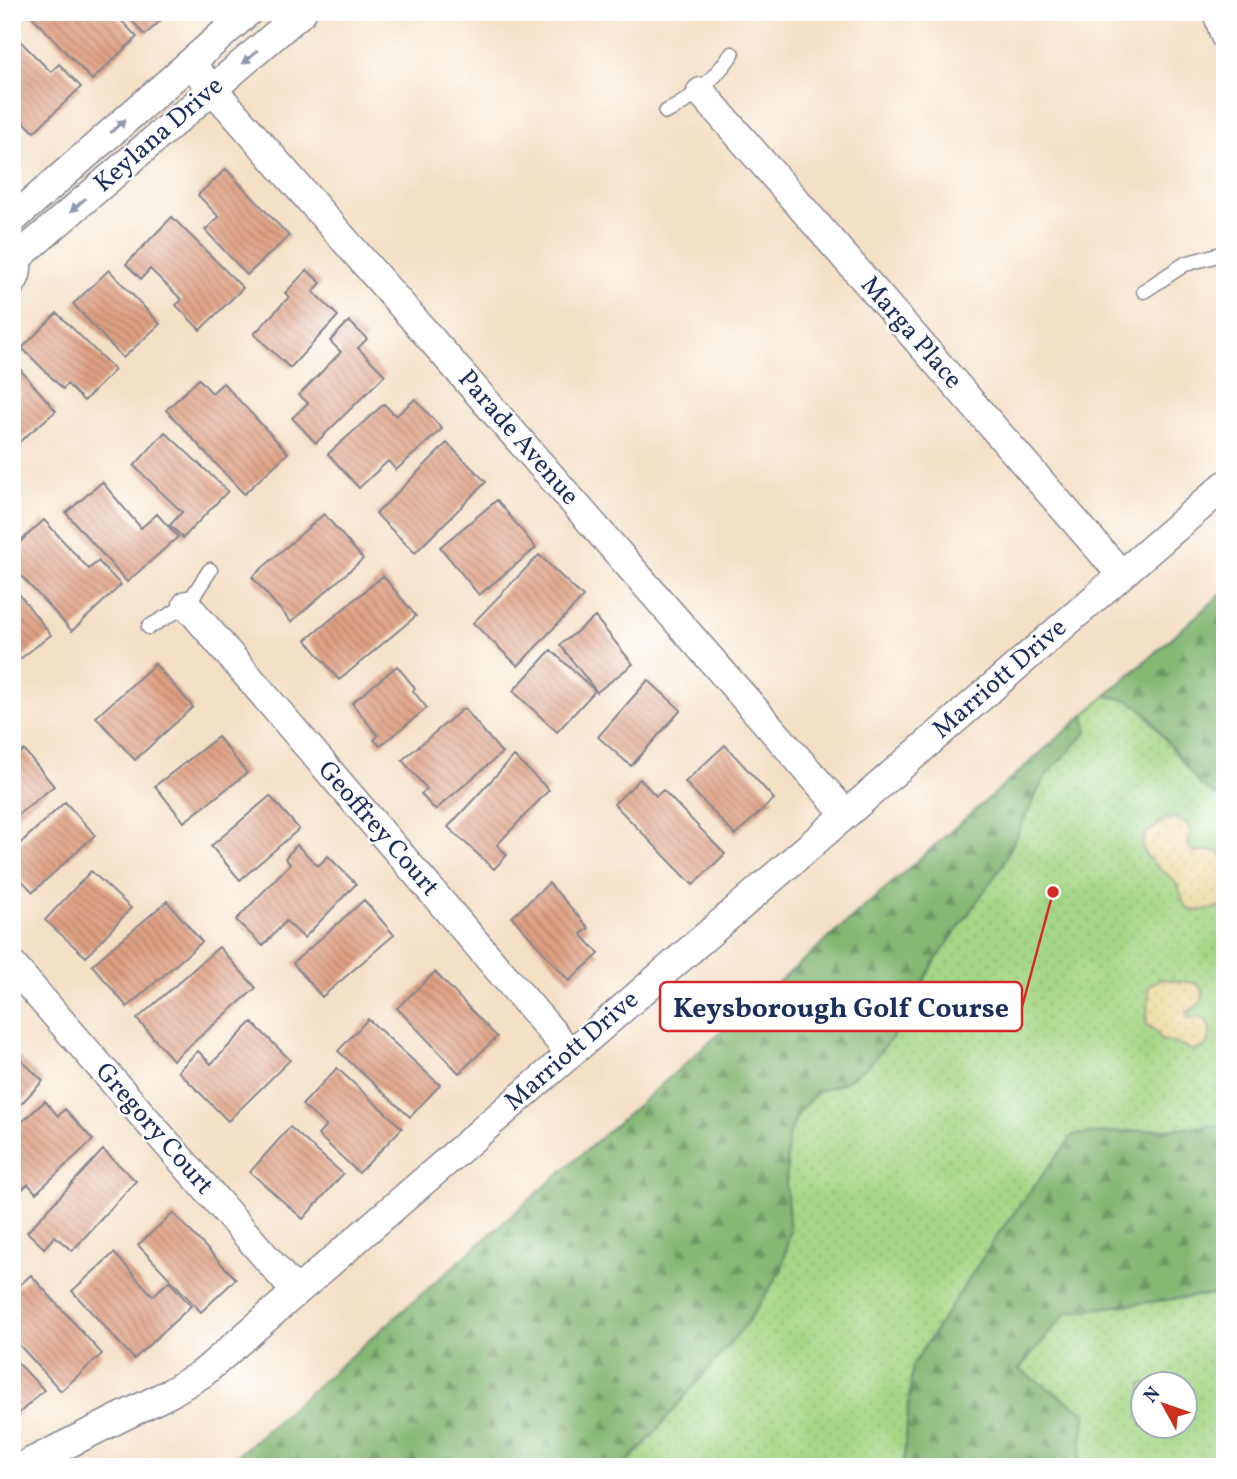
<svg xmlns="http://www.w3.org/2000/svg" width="1237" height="1479" font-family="Vollkorn,serif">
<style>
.grass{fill:url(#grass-dots);stroke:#608372;stroke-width:2;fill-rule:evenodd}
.forest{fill:url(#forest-firs);stroke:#507468;stroke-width:2}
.sand{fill:url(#sand-dots);stroke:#84847e;stroke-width:2}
.building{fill:url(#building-back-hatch)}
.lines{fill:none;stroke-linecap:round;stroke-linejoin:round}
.service-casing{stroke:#888892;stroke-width:17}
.minor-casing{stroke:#888892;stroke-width:31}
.service{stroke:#fff;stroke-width:14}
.minor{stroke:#fff;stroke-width:28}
.oneway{fill:#8d97ae}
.labels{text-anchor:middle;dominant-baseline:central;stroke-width:5;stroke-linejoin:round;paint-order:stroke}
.street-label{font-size:26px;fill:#1b2f5e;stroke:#fff}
.leader{fill:none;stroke:#d62828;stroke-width:2.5}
.callout-dot{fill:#d62828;stroke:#fff;stroke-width:2.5}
.callout{fill:#fff;stroke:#d62828;stroke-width:2.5}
.callout-label{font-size:28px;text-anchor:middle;font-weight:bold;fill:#1b2f5e}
</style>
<defs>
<pattern id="grass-dots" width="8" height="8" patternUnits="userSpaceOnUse" patternTransform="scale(1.75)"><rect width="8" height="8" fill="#a5d786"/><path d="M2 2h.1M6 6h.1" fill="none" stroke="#8db976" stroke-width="1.8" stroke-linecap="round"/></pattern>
<pattern id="forest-firs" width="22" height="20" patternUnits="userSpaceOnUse" patternTransform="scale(1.75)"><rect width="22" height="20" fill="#84b873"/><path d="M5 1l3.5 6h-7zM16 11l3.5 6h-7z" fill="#6b9662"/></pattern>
<pattern id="sand-dots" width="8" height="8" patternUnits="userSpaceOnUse" patternTransform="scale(1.75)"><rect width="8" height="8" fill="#eeda9e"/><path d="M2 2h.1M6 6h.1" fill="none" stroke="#ccbb8a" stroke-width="1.8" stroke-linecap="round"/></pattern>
<pattern id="building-back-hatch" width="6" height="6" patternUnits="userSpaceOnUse" patternTransform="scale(1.75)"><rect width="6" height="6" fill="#dfa082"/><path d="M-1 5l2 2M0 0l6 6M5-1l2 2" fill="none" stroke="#b4836e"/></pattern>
</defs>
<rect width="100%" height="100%" fill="#fff"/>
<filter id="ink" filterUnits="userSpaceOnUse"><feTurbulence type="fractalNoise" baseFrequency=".0143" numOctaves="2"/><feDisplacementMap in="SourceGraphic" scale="14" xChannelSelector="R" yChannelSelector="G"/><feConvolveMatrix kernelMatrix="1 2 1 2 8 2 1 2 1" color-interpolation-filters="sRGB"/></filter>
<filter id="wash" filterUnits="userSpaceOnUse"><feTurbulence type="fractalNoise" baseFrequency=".00686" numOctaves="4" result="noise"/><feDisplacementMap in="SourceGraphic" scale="28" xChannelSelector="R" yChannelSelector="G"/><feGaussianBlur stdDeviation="1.57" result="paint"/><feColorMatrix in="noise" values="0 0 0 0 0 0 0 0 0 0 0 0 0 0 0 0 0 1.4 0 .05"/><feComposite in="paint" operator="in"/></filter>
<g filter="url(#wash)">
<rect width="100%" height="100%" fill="#f4e0c5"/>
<path class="grass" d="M1225,591V1467H224L319,1386ZM1142,1384H1184V1426H1142Z"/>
<path class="forest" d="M1225,591V801L1200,785L1144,711L1128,700L1106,696Z
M1084,715L1087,732L1044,778L1002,866L934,963L892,1038L868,1066L845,1082L817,1092L800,1110L788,1136L786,1183L790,1231L782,1269L747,1323L645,1444L622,1467H224Z
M1225,1125V1293L1067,1312L1019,1369L1086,1413L1078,1467H903L912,1366L1000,1231L1073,1135Z"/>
<path class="sand" d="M1173,817L1188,825L1191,832L1188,844L1194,853C1207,851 1213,848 1225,856V904C1218,909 1212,909 1204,910C1177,914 1187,898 1176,883C1166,870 1134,859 1145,835L1163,821Z
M1161,979L1196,983L1203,990C1204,1005 1196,1006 1186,1013L1190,1018H1205C1213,1029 1212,1049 1195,1050C1188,1050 1184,1046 1179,1044C1173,1042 1167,1042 1161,1041L1156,1031L1147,1025C1144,1011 1152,1004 1148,989L1151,984Z"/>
<g id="blocks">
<path class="building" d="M28,12H113L137,37L92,80Z
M124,12H170L145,35Z
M15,36L51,72L59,64L81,87L34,132L12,110V38Z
M226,169L289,236L247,275L205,230L219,217L198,195Z
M172,217L243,288L200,330L176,305L182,300L150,269L141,279L126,264Z
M109,270L160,324L123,358L73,304Z
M307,270L321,283L313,292L338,316L290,368L254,334L289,297L285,293Z
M57,313L115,370L84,401L67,384L63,389L22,348Z
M349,321L367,339L358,348L385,375L316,443L292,418L308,403L299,395L341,352L330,341Z
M12,360L56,411L12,448Z
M199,379L212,393L223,383L288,453L244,494L166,410Z
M415,399L442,429L396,470L388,461L359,488L328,454L384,404L396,416Z
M165,432L228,491L183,538L170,525L182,512L134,466Z
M447,443L486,482L415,553L376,514Z
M102,482L141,528L157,514L178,537L127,582L66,513Z
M497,500L536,548L479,595L440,547Z
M324,514L363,559L291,622L252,577Z
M44,520L89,569L98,561L121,585L72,631L12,566V549Z
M539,555L583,597L518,666L473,623Z
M383,576L416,616L339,680L306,640Z
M12,585L51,635L12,665Z
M595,617L633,664L597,692L560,645Z
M551,650L595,691L557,732L513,691Z
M155,664L193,707L135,760L96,717Z
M397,666L415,688L413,691L427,708L380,746L374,740L378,736L352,703Z
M648,680L681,710L631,766L598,737Z
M464,708L502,753L435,810L421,794L427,789L402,760Z
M218,737L247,773L184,822L155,786Z
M725,745L774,799L735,835L685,782Z
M24,750L54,786L12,819V759Z
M514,756L549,790L497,845L507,855L494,869L448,827Z
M640,779L656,796L663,790L725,854L693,885L614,804Z
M270,796L299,829L240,880L211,846Z
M65,802L95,835L33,892L12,870V851Z
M297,845L318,866L328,856L356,884L304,938L286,921L263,946L236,920L290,864L285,858Z
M91,871L131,908L86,957L45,920Z
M549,883L589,928L581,934L599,954L569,981L512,917Z
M364,900L394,935L322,997L293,963Z
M167,901L202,942L127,1007L92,965Z
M219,947L256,988L173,1060L137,1019Z
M435,972L497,1037L459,1073L397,1008Z
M368,1019L440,1085L410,1117L338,1051Z
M252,1022L290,1060L228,1121L178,1071L198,1051L211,1064Z
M12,1051L43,1081L12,1113Z
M337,1068L402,1128L359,1173L318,1135L326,1126L302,1105Z
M45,1101L58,1116L65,1109L93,1140L36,1193L28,1184L12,1199V1131Z
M290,1127L343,1174L303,1219L250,1172Z
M103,1150L136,1181L72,1251L55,1236L44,1248L27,1232Z
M173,1213L236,1279L201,1312L138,1245Z
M114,1253L153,1296L169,1281L191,1306L134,1359L72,1291Z
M31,1275L102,1354L61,1391L12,1337V1292Z
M12,1357L44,1390L12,1420Z"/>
</g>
</g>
<g filter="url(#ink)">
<use href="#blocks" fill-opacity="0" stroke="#888892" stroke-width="2"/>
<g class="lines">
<g class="service-casing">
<path id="service" d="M666,112C695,98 713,80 732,54
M1144,291L1185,264L1225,253
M149,627L187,605L210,570"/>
</g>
<g class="minor-casing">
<path id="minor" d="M1217,12L1225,36
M190,63L845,813
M701,92L1121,574
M12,220L248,12
M12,248C18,260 20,271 12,283
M17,258L302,12
M187,605L570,1053
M12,965L296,1292
M21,1467L170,1393L203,1373L1225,485"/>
</g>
<use href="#service" class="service"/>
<use href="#minor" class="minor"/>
</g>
<defs><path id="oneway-solid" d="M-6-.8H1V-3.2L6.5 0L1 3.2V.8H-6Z" transform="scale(1.75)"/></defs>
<g class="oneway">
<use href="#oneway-solid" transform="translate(250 57) rotate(139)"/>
<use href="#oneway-solid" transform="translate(118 126) rotate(-42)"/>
<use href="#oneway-solid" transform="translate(78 205) rotate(139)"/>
</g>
</g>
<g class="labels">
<g class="street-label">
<text transform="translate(159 135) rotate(-41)">Keylana Drive</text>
<text transform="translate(911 333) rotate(49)">Marga Place</text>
<text transform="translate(518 438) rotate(49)">Parade Avenue</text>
<text transform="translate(1000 679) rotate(-41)">Marriott Drive</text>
<text transform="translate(378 829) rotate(49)">Geoffrey Court</text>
<text transform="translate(572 1051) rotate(-41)">Marriott Drive</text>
<text transform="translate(154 1129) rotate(49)">Gregory Court</text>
</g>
</g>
<path class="leader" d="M1053 892L1022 1007"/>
<circle class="callout-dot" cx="1053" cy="892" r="7"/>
<rect class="callout" x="660" y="982" width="362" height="49" rx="7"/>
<g class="callout-label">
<text x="841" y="1017">Keysborough Golf Course</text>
</g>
<rect width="1237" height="1479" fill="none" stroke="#fff" stroke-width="42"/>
<g transform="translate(1164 1405) rotate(310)"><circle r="33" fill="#ffffff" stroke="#a4acbf" stroke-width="2"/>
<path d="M0-5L12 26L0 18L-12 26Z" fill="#c8321e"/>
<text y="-10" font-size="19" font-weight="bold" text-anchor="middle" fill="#1b2f5e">N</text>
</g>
</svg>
